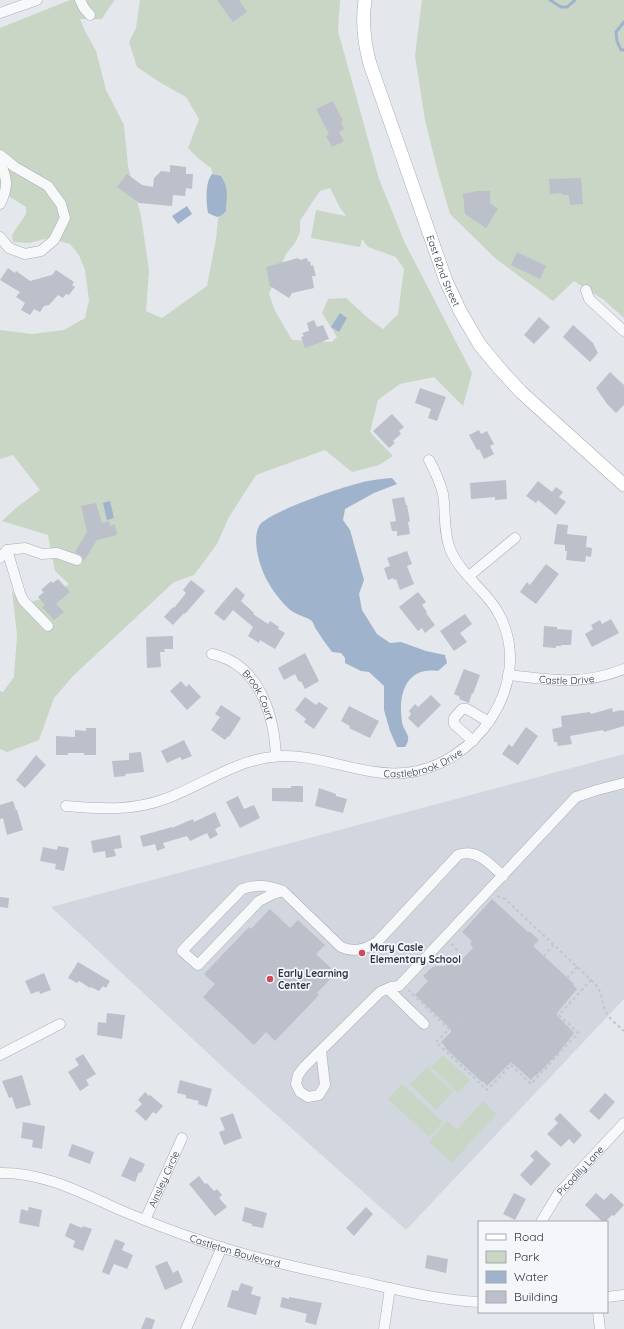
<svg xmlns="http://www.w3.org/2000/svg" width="624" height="1329" font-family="Quicksand,sans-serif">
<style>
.built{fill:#d2d6de}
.green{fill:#c9d6c5;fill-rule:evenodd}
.water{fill:#9fb4cc}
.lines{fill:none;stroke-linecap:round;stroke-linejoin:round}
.stream{stroke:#9fb4cc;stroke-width:3}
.building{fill:#bbc0ca}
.minor-casing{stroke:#a9aeb7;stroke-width:11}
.major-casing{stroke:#a3abb8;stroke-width:14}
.path{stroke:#c2c5cb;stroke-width:2;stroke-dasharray:3 3;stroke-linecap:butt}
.minor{stroke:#f7f8fa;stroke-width:10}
.major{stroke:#fff;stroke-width:13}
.poi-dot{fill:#d1495b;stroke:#f4f6f9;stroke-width:1.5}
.labels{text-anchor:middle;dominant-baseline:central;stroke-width:3.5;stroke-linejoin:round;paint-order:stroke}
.street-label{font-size:10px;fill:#2b3445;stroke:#f4f6f9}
.poi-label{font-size:10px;font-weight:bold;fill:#2b3445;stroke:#f4f6f9;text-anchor:start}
</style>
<rect width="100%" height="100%" fill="#e4e7ec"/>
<path class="built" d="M624,754V999L406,1230L227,1071L51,907Z"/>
<path class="green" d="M70,0H115L108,9L102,19H80L84,29L96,51L106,90L124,125L128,166L141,216L149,270L146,311L162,318L207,286L216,239L220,198L211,168L198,158L188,148L199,119L186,97L161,83L137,67L129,42L136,28L140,0H340L338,31L379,179L404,241L472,373L463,406L434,377L400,384L378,400L370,432L393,456L379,465L352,472L325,450L256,475L229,517L217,544L194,575L174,582L73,676L54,698L39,740L7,752L0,749V691L3,692L14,677L17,635L12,591L21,604L51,597L69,584L55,571L48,535L2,521L16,508L40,490L13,455L0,459V330L32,334L64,330L85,318L89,300L85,270L79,255L70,244L49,238L29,243L13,242L12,235L26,214V207L0,191V28ZM330,188L339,206L346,216L316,210L311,238L360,247L362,239L368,247L396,257L404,269L398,314L383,329L369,319L346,298L328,299L322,313L337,337L332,342L292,340L275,311L269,294L286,254L295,243L300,232V221L309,207L320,191Z
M422,0H624V318L604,300L574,281L553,301L496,259L450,214L437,169L425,120L415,56Z
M443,1055L470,1080L458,1093L431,1067Z
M427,1067L453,1092L436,1110L410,1084Z
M402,1084L443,1122L429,1137L388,1099Z
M483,1101L496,1114L452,1163L429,1142L447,1121L457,1130Z"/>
<path class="water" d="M212,174L221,176C230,190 226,195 226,211L222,215L217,217L208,213C206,203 205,182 212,174Z
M187,206L192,214L178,224L172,216Z
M340,313L347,318L339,332L331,327Z
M392,478L397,484L374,493L345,509L343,520L350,530L364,580L359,594L362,610L377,634L390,643L401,642L426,651L445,655L447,663L438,671C405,667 398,695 402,722C404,733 413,735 405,747H397L390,731L384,710V686L369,672L361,671L345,663V658L341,653L332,652C327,645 322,639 318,632C315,629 314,624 312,621C307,617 300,616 295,613C288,610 275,594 271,587C261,573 251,542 259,526C266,513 339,488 356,484C368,480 380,479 392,478Z
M110,501L114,518L107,520L103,503Z"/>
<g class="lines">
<path class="stream" d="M550,0L561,7H567L575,0
M624,22L616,32L617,41L621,50H624"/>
</g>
<path class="building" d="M217,0H239L247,12L233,22Z
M333,101L343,121L341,122L344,129L339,132L344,141L332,147L326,136L329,134L316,109Z
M170,165L186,167V174H193L192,189L186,188L185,196L173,195L172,206L139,203L117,187L127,174L142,185L153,187L154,178L161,171L170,172Z
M581,178L583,204L570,205L569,195H562V193L550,194L549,179Z
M477,191H490V203L498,209L486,228L465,214L463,194Z
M517,252L546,266L540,279L511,265Z
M298,258L300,260L307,258L308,262L310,261L311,266L313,265L316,276H312L314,288L292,293L289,298L270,286L266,267Z
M8,268L15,273L16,271L30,281L52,275L56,270L74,282L72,285L75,287L69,295L66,294L63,298L58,295L49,305L44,306L40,312L34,309L30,315L21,310L25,303L16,297L20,292L0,280Z
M539,317L550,327L534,344L524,335Z
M314,320L317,327L323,325L329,339L305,348L301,337L304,336L302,333L309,331L307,323Z
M573,325L593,343L598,353L590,362L563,337Z
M610,372L624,385V405L616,413L607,404L596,388Z
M420,388L446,397L437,421L428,418L431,409L415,403Z
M392,414L404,427L399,431L401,434L393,441L395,443L389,448L373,431Z
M479,430L481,434L487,431L494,444L490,446L494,454L484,459L479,449L477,450L469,435Z
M506,480L507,499L495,500V497L471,499L470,483Z
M538,481L552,492L556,487L563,492L559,497L566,502L556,515L538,500L536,503L526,496Z
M404,497L406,505H407L410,521L408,522L410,534L397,536V531H392L390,522L396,521L392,499Z
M96,503L102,523L109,521L110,526L115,524L117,535L97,540L84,561L82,556L75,552L87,532L81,506Z
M557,524L568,525L567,534L587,536L586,547L592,548L591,557L586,556L585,562L566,560L567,551H565V545L554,544Z
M407,551L412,564L407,566L414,584L400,590L396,579L394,580L393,578L388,580L384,568L390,566L387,558Z
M546,564L559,574L536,604L520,592L527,582L530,585Z
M58,579L70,592L56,604L64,612L54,620L42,607L45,605L38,597L44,592L41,590L51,581L53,583Z
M191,580L205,591L185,614L184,613L173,625L164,617L173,607L174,608L186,593L183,590Z
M236,587L245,595L241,601L254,613L253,614L268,624L270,621L279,627L278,629L285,633L275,649L260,640L259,643L248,636L253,627L233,610L224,621L214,613Z
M418,592L426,602L422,605L427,612L426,613L435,625L425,633L422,628L418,631L399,607Z
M465,614L472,624L460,633L467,642L454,651L440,631Z
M611,619L619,633L592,647L585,634L593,629L591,625L600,620L602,624Z
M544,626L557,627V629L572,630L571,645H561V646H556V648L543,647Z
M173,636V649H164L165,652H160L161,667L147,668L146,637Z
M305,653L319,681L305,689L301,681L299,682L295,674L284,680L278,668Z
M464,669L480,675L473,694L472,693L469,703L459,699L460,697L454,694Z
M181,681L186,687L189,684L201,697L187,710L170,691Z
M431,695L441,705L418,728L408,718L411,714L409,711L415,704L418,707Z
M305,697L316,705L319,702L328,708L314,729L304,722L306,719L295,710Z
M221,705L241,718L229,737L228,736L225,740L211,730L220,717L215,714Z
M349,706L379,721L370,738L349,728L350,726L341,721Z
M612,708L613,712L621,710L622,711L624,710V726L604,732L603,730L570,736L572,744L558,746L557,742H554L552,729L562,727L561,716L590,712L591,714Z
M526,727L538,736L518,765L502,754L509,744L512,747Z
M86,728H96V755H84V753H68V755H56V736L75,737V730L86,731Z
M184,740L192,756L182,760L180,757L167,763L161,751Z
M141,752L144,772L125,774L126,776L114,777L112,761L129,760V753Z
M36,755L46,765L25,788L16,780Z
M291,786H303V802L272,801V788H291Z
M319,788L336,794V796L347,799L343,813L315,806Z
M238,796L244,809L254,805L260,818L240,828L226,802Z
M13,801L16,810H17L23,830L7,835L3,818L0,819V805Z
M215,812L221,826L215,829L218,835L210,839L207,833L190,841L187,836L163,843L165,848L157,851L155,844L143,847L140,836L172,827V828L193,819L194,822Z
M120,835L122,848L114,849L116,856L106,858L105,851L93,853L91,841Z
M58,846L69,848L64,871L55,869L56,864L40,861L43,847L57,850Z
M0,897L9,898L8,908L0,907Z
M492,899L528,932L529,931L539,940L533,946L574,984L573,985L577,989L556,1014L574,1033L560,1051L536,1076L535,1075L531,1080L511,1062L487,1086L483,1081L482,1082L445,1048L446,1047L441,1042L451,1032V1029L415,995L428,981L423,976L430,969L435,966H445L449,961L455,967L473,948L470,944L472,941L462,932Z
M270,909L290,928L298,920L325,945L316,954L336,973L317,993L319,995L275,1041L266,1032L254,1045L203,997L215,984L204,974L249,927L251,929Z
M78,962L110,981L106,988L103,986L99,991L91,987L90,988L79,981L77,983L68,978Z
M44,973L51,990L40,994L39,991L31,994L25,981Z
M107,1013L125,1015L122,1039L97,1035L98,1022L106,1023Z
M83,1054L96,1074L86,1080L89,1085L80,1091L68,1072L79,1065L75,1059Z
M22,1075L31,1105L16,1109L12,1097L9,1098L2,1081Z
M180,1080L212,1089L207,1107L198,1104L199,1101L186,1098V1095L177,1093Z
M145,1092L149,1096L150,1095L163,1106L156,1114L153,1112L146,1121L135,1111L142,1104L138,1100Z
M605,1093L615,1102L599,1120L589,1111Z
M233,1113L242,1138L224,1145L219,1132L225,1130L220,1118Z
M560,1113L582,1135L574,1144L569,1139L561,1147L547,1134L558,1123L554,1119Z
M23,1122L45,1126L42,1149L32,1147L33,1140L21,1138Z
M72,1144L94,1152L90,1164L68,1156Z
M536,1150L551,1164L531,1186L520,1175L534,1160L530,1156Z
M130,1157L145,1164L141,1173L139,1172L135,1182L121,1176Z
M199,1176L205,1184L207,1183L214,1191L217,1189L222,1195L219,1198L227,1207L215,1216L189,1184Z
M514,1193L526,1199L515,1220L503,1214Z
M596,1193L604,1200L611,1193L624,1205L614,1216L612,1215L605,1222H603L585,1205Z
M29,1207L42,1210L39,1227L19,1223L21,1209L28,1211Z
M245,1207L267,1213L263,1228L252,1226V1224L242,1221Z
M366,1207L373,1214L354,1236L346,1228Z
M70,1223L82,1228L83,1226L92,1229L83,1251L73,1247L75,1241L65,1236Z
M115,1239L125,1243L122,1250L133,1255L127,1269L114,1264L109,1275L102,1272Z
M427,1255L448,1259L446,1273L425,1268Z
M167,1261L173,1273L178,1270L183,1282L165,1290L155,1266Z
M241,1283L253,1287L251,1294L261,1297L256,1315L227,1307L232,1290L238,1291Z
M282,1297L289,1299V1297L322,1303L316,1325L305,1322L307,1314L280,1307Z
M146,1317L155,1320L152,1329H141Z"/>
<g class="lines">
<g class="minor-casing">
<g id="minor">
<path d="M80,0L84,8L90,15"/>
<path d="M0,13L37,0"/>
<path d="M0,155L15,167L48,186L61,204L65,218L54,240L41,251L25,254L9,248L0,237"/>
<path d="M0,163C8,179 8,188 0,204"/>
<path d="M586,290L589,299L624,331"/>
<path d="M7,550L20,593L23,600L48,626"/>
<path d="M0,558L7,550L25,548L42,554L57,553L77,560"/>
<path d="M469,576L515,538"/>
<path id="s1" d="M212,654C259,664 274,714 276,756"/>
<path id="s2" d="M508,675C552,680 581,686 624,669"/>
<path d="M473,741L454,724V718L462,709H467L489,722"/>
<path id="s3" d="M66,806C101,809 133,811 165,799C201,786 234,761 272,757C317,751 359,777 404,773C475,767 533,685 501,618C489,592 461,576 450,549C443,531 446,513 443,494C440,482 435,471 429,460"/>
<path d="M283,891L273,894L259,901L198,965L182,951L242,889C258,884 268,885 283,891L341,947C354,953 367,949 378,941L458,855C477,848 490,864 503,876"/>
<path d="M388,989L424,1024"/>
<path d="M321,1051L325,1085L319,1095L308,1097L300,1092L296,1084L298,1075L304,1067L380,992L391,987L399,986L576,797L597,790L624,783"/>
<path d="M0,1055L60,1024"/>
<path id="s4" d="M0,1173C43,1172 82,1193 120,1210C144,1220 169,1230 193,1238C246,1257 300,1268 354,1280C395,1289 437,1300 479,1302"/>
<path id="s5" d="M145,1220L182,1138"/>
<path id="s6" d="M541,1222L558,1194L624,1123"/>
<path d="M607,1297L624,1295"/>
<path d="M598,1312L600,1329"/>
<path d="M186,1329L222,1247"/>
<path d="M384,1329L390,1288"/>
</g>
</g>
<g class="major-casing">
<g id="major">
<path id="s7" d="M365,0C362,22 364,43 370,64L446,281L460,311L467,323L480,345L499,368L521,392L624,485"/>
</g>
</g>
<path class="path" d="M453,944L452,945L464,957
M544,956L553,945
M567,978L577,967
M591,980C604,992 600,999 606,1012C609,1019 618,1025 624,1031
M409,989L410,992L449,1029L436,1042L487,1090L511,1065L531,1084L578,1033L559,1015L591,980L505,899L497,896
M551,1008L559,1015
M449,1029L460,1017
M504,1058L511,1065"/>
<use href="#minor" class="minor"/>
<use href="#major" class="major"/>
</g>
<g class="poi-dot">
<circle cx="362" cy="953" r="4"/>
<circle cx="270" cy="979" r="4"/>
</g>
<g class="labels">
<g class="street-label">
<text stroke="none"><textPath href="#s7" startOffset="284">East 82nd Street</textPath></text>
<text stroke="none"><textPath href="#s2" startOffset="59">Castle Drive</textPath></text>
<text stroke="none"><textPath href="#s1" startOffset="65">Brook Court</textPath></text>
<text stroke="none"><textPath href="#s3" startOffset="370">Castlebrook Drive</textPath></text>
<text stroke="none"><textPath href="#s6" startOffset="65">Picadilly Lane</textPath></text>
<text stroke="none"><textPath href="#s5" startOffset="45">Ainsley Circle</textPath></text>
<text stroke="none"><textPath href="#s4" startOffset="249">Castleton Boulevard</textPath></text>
</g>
<g class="poi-label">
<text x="370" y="947">Mary Casle<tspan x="370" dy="12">Elementary School</tspan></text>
<text x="278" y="973">Early Learning<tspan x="278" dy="12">Center</tspan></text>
</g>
</g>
<rect x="478" y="1221" width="130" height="92" fill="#f4f6f9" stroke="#a4a8b1"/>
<rect x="486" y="1234" width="20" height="6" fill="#ffffff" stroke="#a4a8b1"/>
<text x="514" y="1241" font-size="12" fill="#2b3445">Road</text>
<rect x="486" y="1251" width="20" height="12" fill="#c9d6c5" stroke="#a4a8b1"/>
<text x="514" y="1261" font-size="12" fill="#2b3445">Park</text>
<rect x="486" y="1271" width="20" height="12" fill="#9fb4cc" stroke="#a4a8b1"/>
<text x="514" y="1281" font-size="12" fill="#2b3445">Water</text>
<rect x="486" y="1291" width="20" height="12" fill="#bbc0ca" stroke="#a4a8b1"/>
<text x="514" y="1301" font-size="12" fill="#2b3445">Building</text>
</svg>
